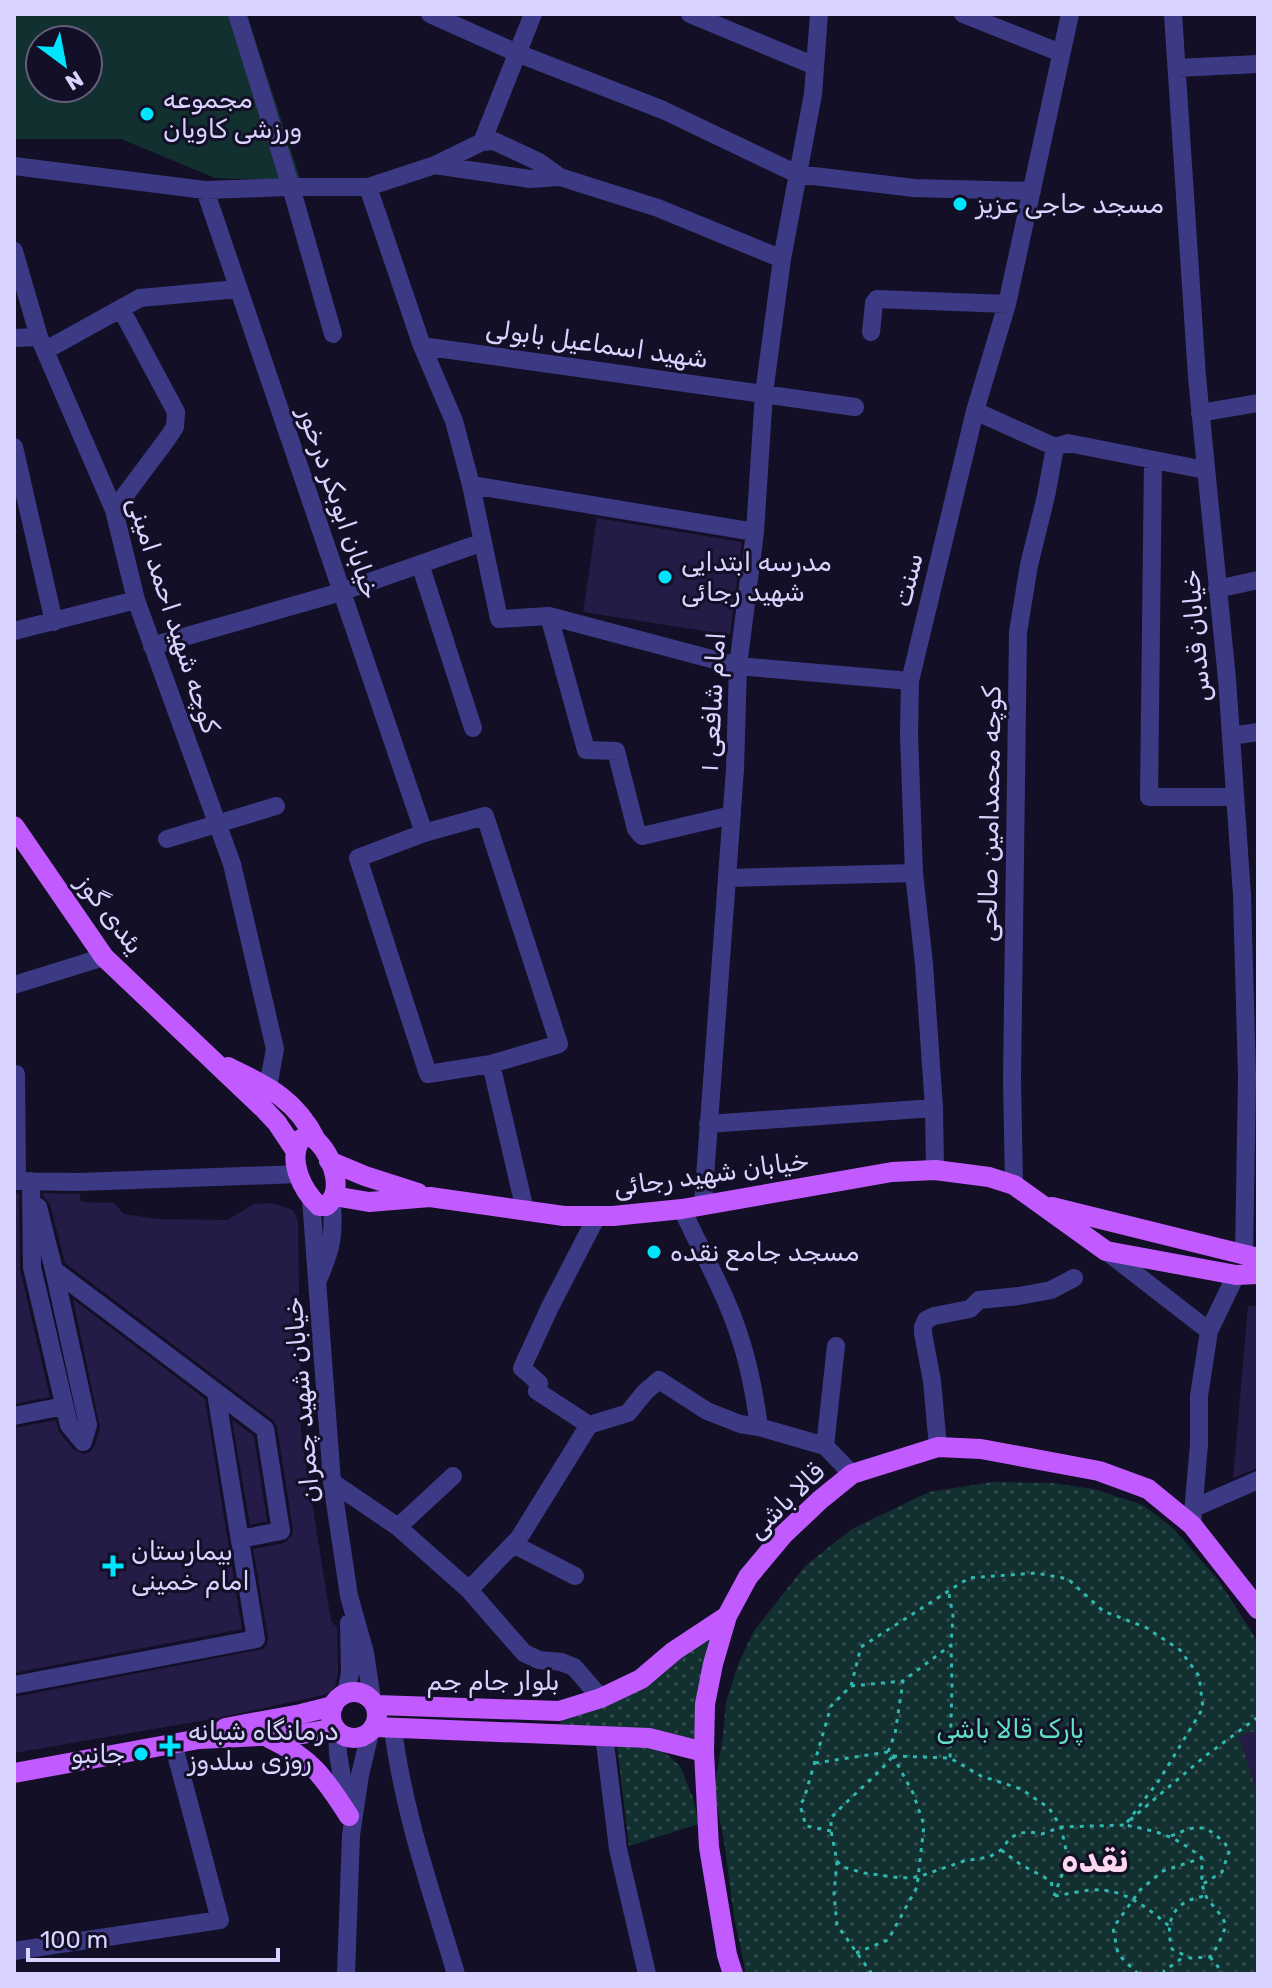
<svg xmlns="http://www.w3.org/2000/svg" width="1272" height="1988" font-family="Rubik,'Noto Naskh Arabic',sans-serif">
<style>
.grass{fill:#12302f;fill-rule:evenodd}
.park{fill:url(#park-dots)}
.building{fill:#241b47}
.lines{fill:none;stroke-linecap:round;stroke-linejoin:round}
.path{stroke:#2fb8b0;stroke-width:3;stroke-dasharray:4 6;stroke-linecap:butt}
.minor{stroke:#3d3a85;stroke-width:18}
.major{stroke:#c25bff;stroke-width:20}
.poi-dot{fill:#00e5ff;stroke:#130f26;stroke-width:3}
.labels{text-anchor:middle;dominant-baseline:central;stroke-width:6;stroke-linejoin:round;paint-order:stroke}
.poi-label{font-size:26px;fill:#d9d4ff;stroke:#130f26;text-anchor:start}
.street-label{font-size:26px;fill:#d9d4ff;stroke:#130f26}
.park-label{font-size:26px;fill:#5fe0c0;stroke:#130f26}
.district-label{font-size:34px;font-weight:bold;fill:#ffd6f0;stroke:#130f26}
</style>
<defs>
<pattern id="park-dots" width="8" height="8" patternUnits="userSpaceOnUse" patternTransform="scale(2)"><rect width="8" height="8" fill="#12302f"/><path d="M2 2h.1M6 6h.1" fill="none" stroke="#344d4e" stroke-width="1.8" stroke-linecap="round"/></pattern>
</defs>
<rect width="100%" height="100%" fill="#130f26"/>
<path class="grass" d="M14,14H247L301,181L215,178L121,139H14ZM40,40H88V88H40Z"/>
<path class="park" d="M992,1482L1052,1483L1094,1489L1143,1505L1173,1528L1219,1581L1258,1642V1974H746L734,1917L724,1841L714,1791L723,1736L726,1702L739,1662L754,1631L805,1566L852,1529L929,1492Z
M727,1616L704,1752L562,1734L559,1711L601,1698Z
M617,1745L657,1746L680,1766L693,1798L699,1824L629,1846Z"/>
<path class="building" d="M597,518L742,542L730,635L583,612Z
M14,1193H19L20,1269L50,1397L14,1404Z
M43,1193L80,1194L81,1202L114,1203L124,1214L159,1219L227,1220L254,1204L272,1203L293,1210L298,1221L301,1433L331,1621L337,1627L338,1672L335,1687L328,1694L218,1718L14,1753V1697L263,1649L267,1644L268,1637L253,1549L284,1543L292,1536L293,1530L277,1427L273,1420L65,1263L50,1204L43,1196Z
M73,1299L205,1399L242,1629L14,1673V1428L56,1420L59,1432L74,1450L84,1454L90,1452L94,1447L100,1428Z
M1248,1306H1258V1468L1233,1478Z
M232,1420L254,1436L267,1521L250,1525Z
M1258,1730V1787L1255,1788L1239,1736Z"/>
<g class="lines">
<path class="path" d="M949,1594L953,1616L951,1645L952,1685L950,1758
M851,1686L903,1681
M893,1756L950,1758L981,1776L1021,1789L1049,1808L1061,1827L1068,1859L1054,1896
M815,1763L888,1752
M1130,1820L1204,1757L1258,1717
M831,1831L806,1826L800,1805L804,1799L831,1706L851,1686L861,1647L969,1578L1036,1573L1068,1579L1103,1611L1145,1627L1180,1650L1199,1676L1203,1708L1160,1779L1125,1825C1160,1832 1174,1835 1202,1858C1202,1871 1200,1886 1207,1898C1214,1908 1222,1914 1226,1926L1218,1945L1210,1957L1190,1958L1172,1949C1164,1920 1174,1900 1206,1896
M1171,1836C1202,1822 1207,1825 1230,1849L1222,1872L1203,1884
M1001,1850L1020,1864L1051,1881L1053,1892
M837,1861L843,1867L864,1873L901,1878L918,1877L964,1861L989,1857L1001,1850L1010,1838L1020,1833L1030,1832L1042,1834L1061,1827L1125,1825
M1055,1896C1069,1894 1086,1889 1100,1890C1127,1891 1149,1909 1169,1926
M856,1953L888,1940L917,1887L924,1825L913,1793L893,1756L888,1752L895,1734L903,1681L951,1645
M1210,1957L1224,1974
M872,1974L837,1925L834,1894L837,1861L831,1831V1818C851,1796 874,1779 893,1756
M1138,1974L1118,1954L1113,1928L1140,1890L1163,1871L1202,1858
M1164,1974V1971L1185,1956
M1257,1974L1258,1972"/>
<path class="minor" d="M237,14L291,187L333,334
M430,14L517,53L663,110L797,174L914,188L1032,191
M690,14L815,66
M963,14L1061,53
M1173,14L1197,377L1227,679L1242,895L1247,1077L1244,1255
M1177,68L1258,64
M482,142L533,14
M435,165L530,179L560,177
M14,166L205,190L291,187H368L435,165L482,142L494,141L539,162L560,177L658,208L782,259
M368,187L422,346L454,421L471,485L499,619L549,616L738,666L910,681
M205,190L424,833
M14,251L39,337L114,510L136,600L232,864L275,1049L268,1087
M871,332L874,303L877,299L1007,304
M14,338L39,337
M422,346L855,407
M46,350L140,298L238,289
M975,411L1055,447L1068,443L1205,470
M1200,413L1258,403
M14,447L54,622
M1153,460L1149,797H1235
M471,485L755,532
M114,510L167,439L175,427L176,412L121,309
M420,564L473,728
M1217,589L1258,580
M549,616L586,750L616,751L636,829L642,836L732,815
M14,631L136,600
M152,646L341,592L483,542
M1231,736L1258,732
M167,839L276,806
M727,878L914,873
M14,985L104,957
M491,1064L559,1044L485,816L424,833L358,858L428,1074L491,1064L525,1210
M16,1074L17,1181
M708,1124L934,1108
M935,1170L934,1108L924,964L914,873L909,735L910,681L975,411L1007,304L1070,14
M14,1181L79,1182L299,1174
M31,1181L32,1267L69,1425L83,1442
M1014,1185L1012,1079L1018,632L1029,565L1046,496L1055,447
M311,1199L332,1482L349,1596L365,1653L372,1699
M703,1204L735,769L738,666L755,532L764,393L782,259L813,94L819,14
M38,1207L54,1270L88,1425L83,1442
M682,1209C702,1253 727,1295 741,1341C750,1369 755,1397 759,1427
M1106,1251L1209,1331
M54,1270L265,1429L281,1531L240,1539
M318,1280C332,1248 334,1236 332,1202
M14,1416L64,1406
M589,1425L537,1391L539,1383L522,1368L550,1307L597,1216
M825,1446L836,1346
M938,1447L932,1381L923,1333V1327L926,1320L934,1316L970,1309L979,1300L1019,1296L1051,1290L1074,1278
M332,1482L398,1527L469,1590L524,1653L539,1660L561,1662L574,1667L601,1698
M1194,1508L1258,1480
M1192,1525L1199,1444V1396L1209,1331L1236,1275
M398,1527L453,1476
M513,1544L575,1576
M469,1590L519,1538L589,1425L628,1413L645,1392L659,1380L707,1411L740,1424L759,1427L825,1446L852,1474
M14,1685L256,1639L216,1393
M346,1693L350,1673L349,1623
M393,1728C403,1812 432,1893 456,1974
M337,1731L338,1754L348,1812
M604,1735L618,1849L647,1974
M14,1951L220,1920L173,1743
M346,1974L351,1835L360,1775L370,1733"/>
<path class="major" d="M14,826L104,957L263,1108L277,1123L295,1150
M228,1067C267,1086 296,1099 316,1140
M310,1136C330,1147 347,1190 326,1206H319C302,1190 287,1160 301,1139Z
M329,1161L365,1176L418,1193
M334,1196L369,1202L430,1197L564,1216H613L682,1209L892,1172L935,1170L989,1177L1014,1185L1106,1251L1236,1275L1258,1274
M1052,1207L1258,1258
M331 1715a23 23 0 1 1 46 0a23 23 0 1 1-46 0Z
M376,1705L559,1711L601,1698L641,1679L674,1651L727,1616
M375,1727L649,1738L704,1752
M225,1728L301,1714L333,1706
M269,1738C311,1758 324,1777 349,1816
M14,1773L199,1739L303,1734L335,1728
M733,1974L727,1955L709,1847L704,1752L705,1704L713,1664L727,1616L748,1577L783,1535L820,1500L852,1474L938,1447L981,1449L1099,1471L1148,1489L1192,1525L1258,1609"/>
</g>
<g class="poi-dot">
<circle cx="147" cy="114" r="8"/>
<circle cx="960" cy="204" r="8"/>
<circle cx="665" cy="577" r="8"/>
<circle cx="654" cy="1252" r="8"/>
<path d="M109 1554h8v8h8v8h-8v8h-8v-8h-8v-8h8z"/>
<path d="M166 1734h8v8h8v8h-8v8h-8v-8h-8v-8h8z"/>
<circle cx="141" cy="1754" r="8"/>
</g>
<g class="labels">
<g class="poi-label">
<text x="163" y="99">مجموعه<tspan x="163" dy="30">ورزشی کاویان</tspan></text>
<text x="976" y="204">مسجد حاجی عزیز</text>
<text x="681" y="562">مدرسه ابتدایی<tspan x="681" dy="30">شهید رجائی</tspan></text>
<text x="670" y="1252">مسجد جامع نقده</text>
<text x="131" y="1551">بیمارستان<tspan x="131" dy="30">امام خمینی</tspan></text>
<text x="188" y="1731">درمانگاه شبانه<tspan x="188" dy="30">روزی سلدوز</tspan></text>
<text x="125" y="1754" text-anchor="end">جانبو</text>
</g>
<g class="street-label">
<text transform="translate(597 344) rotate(8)">شهید اسماعیل بابولی</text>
<text transform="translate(339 503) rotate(71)">خیابان ابوبکر درخور</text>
<text transform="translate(908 580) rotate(-76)">سنت</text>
<text transform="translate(173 615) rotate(72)">کوچه شهید احمد امینی</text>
<text transform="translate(1196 636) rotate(-95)">خیابان قدس</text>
<text transform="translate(713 702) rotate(-87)">امام شافعی ۱</text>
<text transform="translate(990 814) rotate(-89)">کوچه محمدامین صالحی</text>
<text transform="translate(110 914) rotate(53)">یئدی گوز</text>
<text transform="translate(711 1174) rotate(-8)">خیابان شهید رجائی</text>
<text transform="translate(302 1400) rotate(-95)">خیابان شهید چمران</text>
<text transform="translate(786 1501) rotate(-44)">قالا باشی</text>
<text x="493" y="1681">بلوار جام جم</text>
</g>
<g class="park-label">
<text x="1010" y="1729">پارک قالا باشی</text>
</g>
<g class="district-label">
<text x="1095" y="1860">نقده</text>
</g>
</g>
<rect width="1272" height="1988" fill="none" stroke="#d9d4ff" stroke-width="32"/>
<g transform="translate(64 64) rotate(148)"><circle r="38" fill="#130f26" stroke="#625e7d" stroke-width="2"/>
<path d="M0-6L14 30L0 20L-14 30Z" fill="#00e5ff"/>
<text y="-12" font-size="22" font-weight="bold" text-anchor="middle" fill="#d9d4ff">N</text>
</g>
<path d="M28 1948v12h250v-12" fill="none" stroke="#d9d4ff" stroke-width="4"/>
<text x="40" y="1948" font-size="24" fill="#d9d4ff" stroke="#130f26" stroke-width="6" paint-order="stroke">100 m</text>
</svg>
